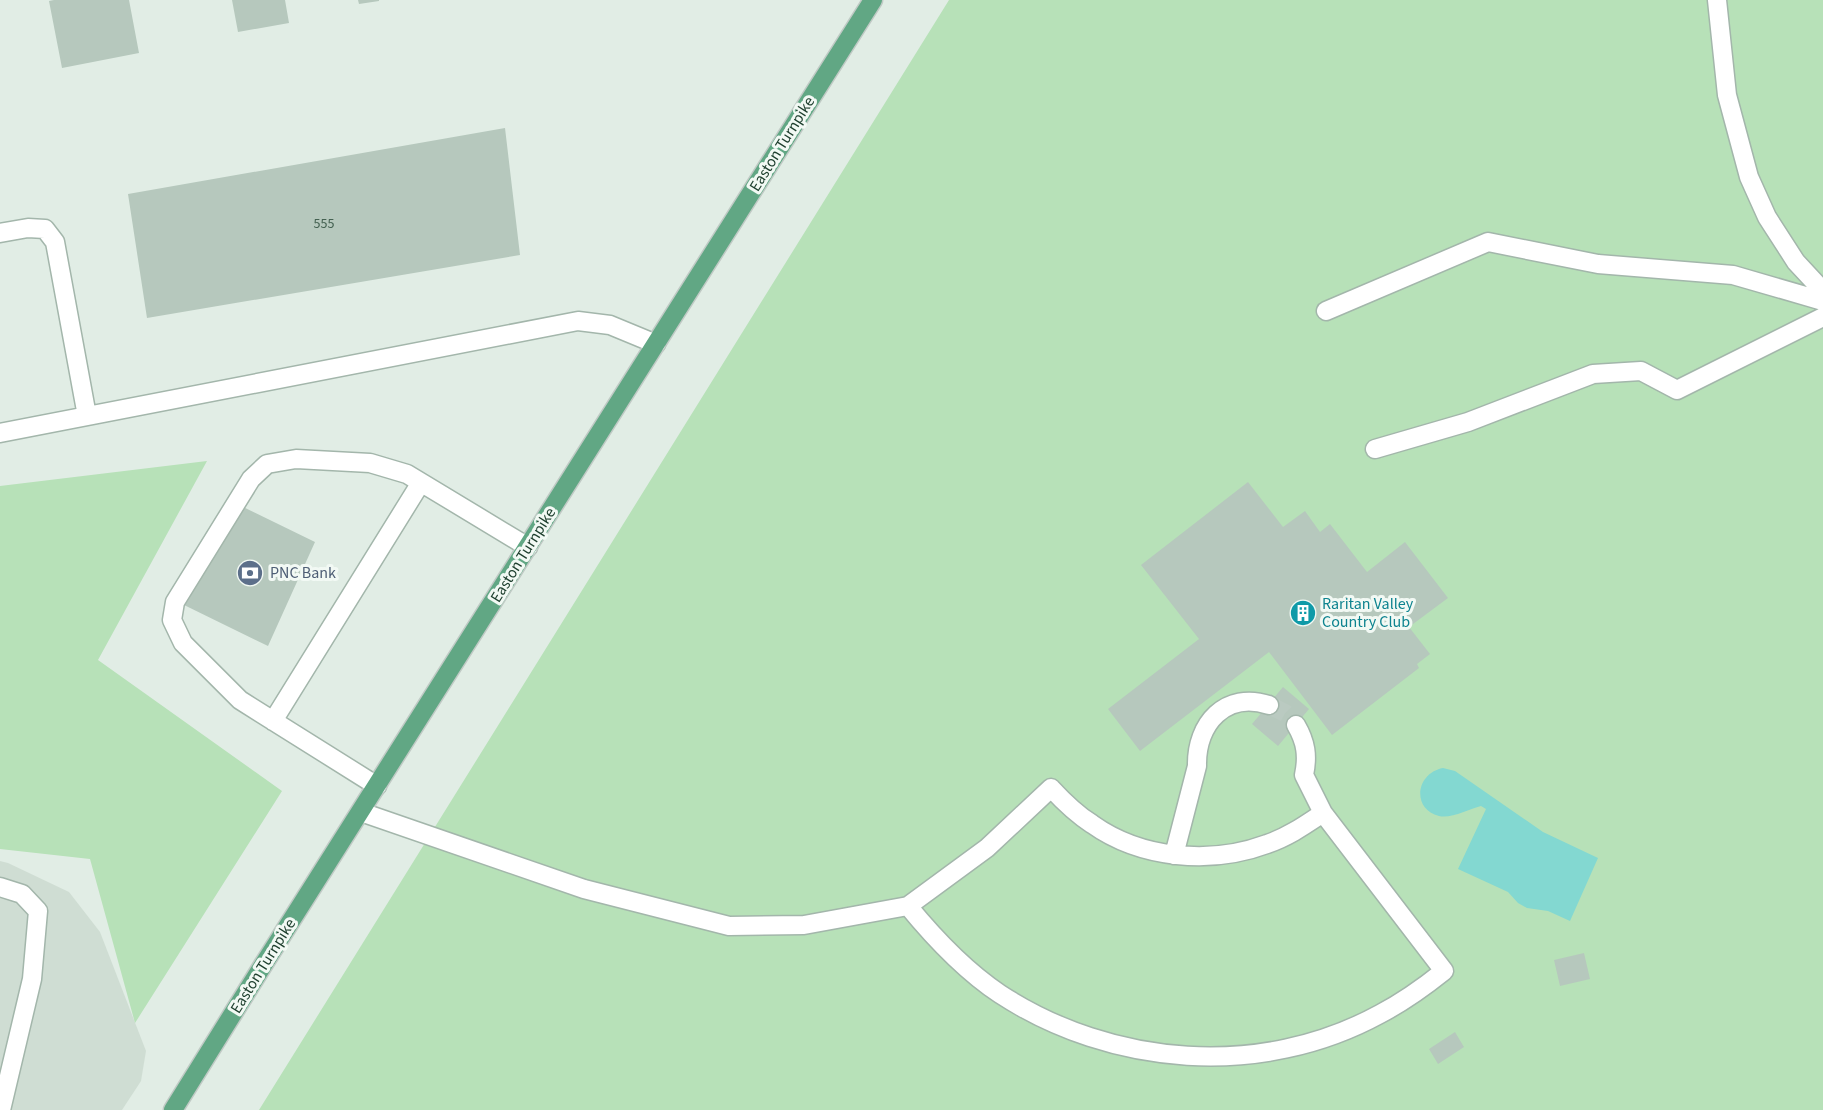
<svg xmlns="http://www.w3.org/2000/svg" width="1823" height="1110" font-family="'Source Sans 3',sans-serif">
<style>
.built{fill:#cfddd3}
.green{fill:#b7e1b8}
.water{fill:#83d8d1}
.building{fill:#b6c8bd}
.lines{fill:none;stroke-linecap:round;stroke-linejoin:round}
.minor-tunnel{stroke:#bacac1;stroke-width:18;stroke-dasharray:18 9;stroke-linecap:butt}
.minor-casing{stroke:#a3b6ab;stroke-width:21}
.major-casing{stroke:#c0cac5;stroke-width:21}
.minor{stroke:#fff;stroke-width:18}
.major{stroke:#61a784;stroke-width:18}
.labels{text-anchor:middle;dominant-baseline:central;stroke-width:6;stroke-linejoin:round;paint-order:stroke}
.number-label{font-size:14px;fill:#456252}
.street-label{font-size:16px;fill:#1f402f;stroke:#f2f9f4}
.service-label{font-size:16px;fill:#4e5e75;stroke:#f2f9f4;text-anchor:start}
.culture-label{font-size:16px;fill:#0d838f;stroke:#f2f9f4;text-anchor:start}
</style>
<rect width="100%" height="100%" fill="#e1ede5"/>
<path class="built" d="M0,861L8,863L69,892L100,932L146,1051L141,1081L122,1110H0Z"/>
<path class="green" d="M949,0H1823V1110H259Z
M207,461L98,660L282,791L135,1023L90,859L0,849V486Z"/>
<path class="water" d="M1443,768L1455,771L1543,832L1598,858L1570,921L1548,911L1527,908L1518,903L1508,892L1458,869L1486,809L1481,806C1469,809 1451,819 1439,816C1411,809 1416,773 1443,768Z"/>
<path class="building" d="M54,0H129L139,53L62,68L49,1Z
M232,0H285L289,23L238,32Z
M358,0H379V1L359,4Z
M505,128L520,255L147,318L128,194Z
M1248,482L1283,527L1305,511L1320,532L1330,524L1367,572L1405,542L1448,598L1409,627L1430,654L1417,664L1419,668L1332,735L1269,652L1140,751L1108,709L1199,639L1141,565Z
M237,504L315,542L268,646L182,604Z
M1283,687L1309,709L1278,746L1252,724Z
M1584,953L1590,979L1560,986L1554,960Z
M1455,1032L1464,1047L1438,1064L1429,1049Z"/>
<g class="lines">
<path class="minor-tunnel" d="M1269,705L1285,713L1296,725"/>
<g class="minor-casing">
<path id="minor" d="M1717,0L1727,95L1749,177L1767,217L1796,262L1823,291
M0,233L28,228L45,229L55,242L87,416
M1326,311L1488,242L1598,264L1733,275L1823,301
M0,433L578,321L610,325L656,344
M1375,449L1468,422L1593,374L1641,371L1677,390L1823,317
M273,721L420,484
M1296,725C1306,742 1308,756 1304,775L1323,813
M377,786L240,700L183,643L172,620L175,602L251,479L267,464L296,459L370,463L407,474L528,547
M361,812L584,889L729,926L804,925L908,906L987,848L1051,788C1063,801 1076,814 1092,824C1141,859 1211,865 1267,844C1288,837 1305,825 1323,813L1444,971C1424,987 1403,1002 1380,1014C1261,1079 1112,1067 1000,994C964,970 935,939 908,906
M1174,855L1197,766C1196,723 1226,691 1269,705
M0,887L22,894L38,911L32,979L1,1110"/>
</g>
<g class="major-casing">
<path id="major" d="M173,1110L265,962L873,0"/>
</g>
<use href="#minor" class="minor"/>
<use href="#major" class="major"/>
</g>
<defs>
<g id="bank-disc" transform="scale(1.35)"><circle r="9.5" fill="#5c6f8a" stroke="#f2f9f4"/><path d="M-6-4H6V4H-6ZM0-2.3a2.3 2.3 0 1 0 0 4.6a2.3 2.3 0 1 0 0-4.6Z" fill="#fff"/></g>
<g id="building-disc" transform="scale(1.35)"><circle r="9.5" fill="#0f9aa8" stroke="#f2f9f4"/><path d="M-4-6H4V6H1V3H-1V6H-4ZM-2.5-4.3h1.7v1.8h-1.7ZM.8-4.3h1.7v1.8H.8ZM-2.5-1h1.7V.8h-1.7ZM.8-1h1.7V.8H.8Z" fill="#fff"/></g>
</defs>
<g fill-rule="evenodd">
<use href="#bank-disc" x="250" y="573"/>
<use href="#building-disc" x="1303" y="613"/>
</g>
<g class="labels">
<g class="number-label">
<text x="324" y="224">555</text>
</g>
<g class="street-label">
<text transform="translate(782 144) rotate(-58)">Easton Turnpike</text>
<text transform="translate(523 555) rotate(-58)">Easton Turnpike</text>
<text transform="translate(263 966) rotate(-58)">Easton Turnpike</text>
</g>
<g class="service-label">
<text x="270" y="573">PNC Bank</text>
</g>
<g class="culture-label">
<text x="1322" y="604">Raritan Valley<tspan x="1322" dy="18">Country Club</tspan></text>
</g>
</g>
</svg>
